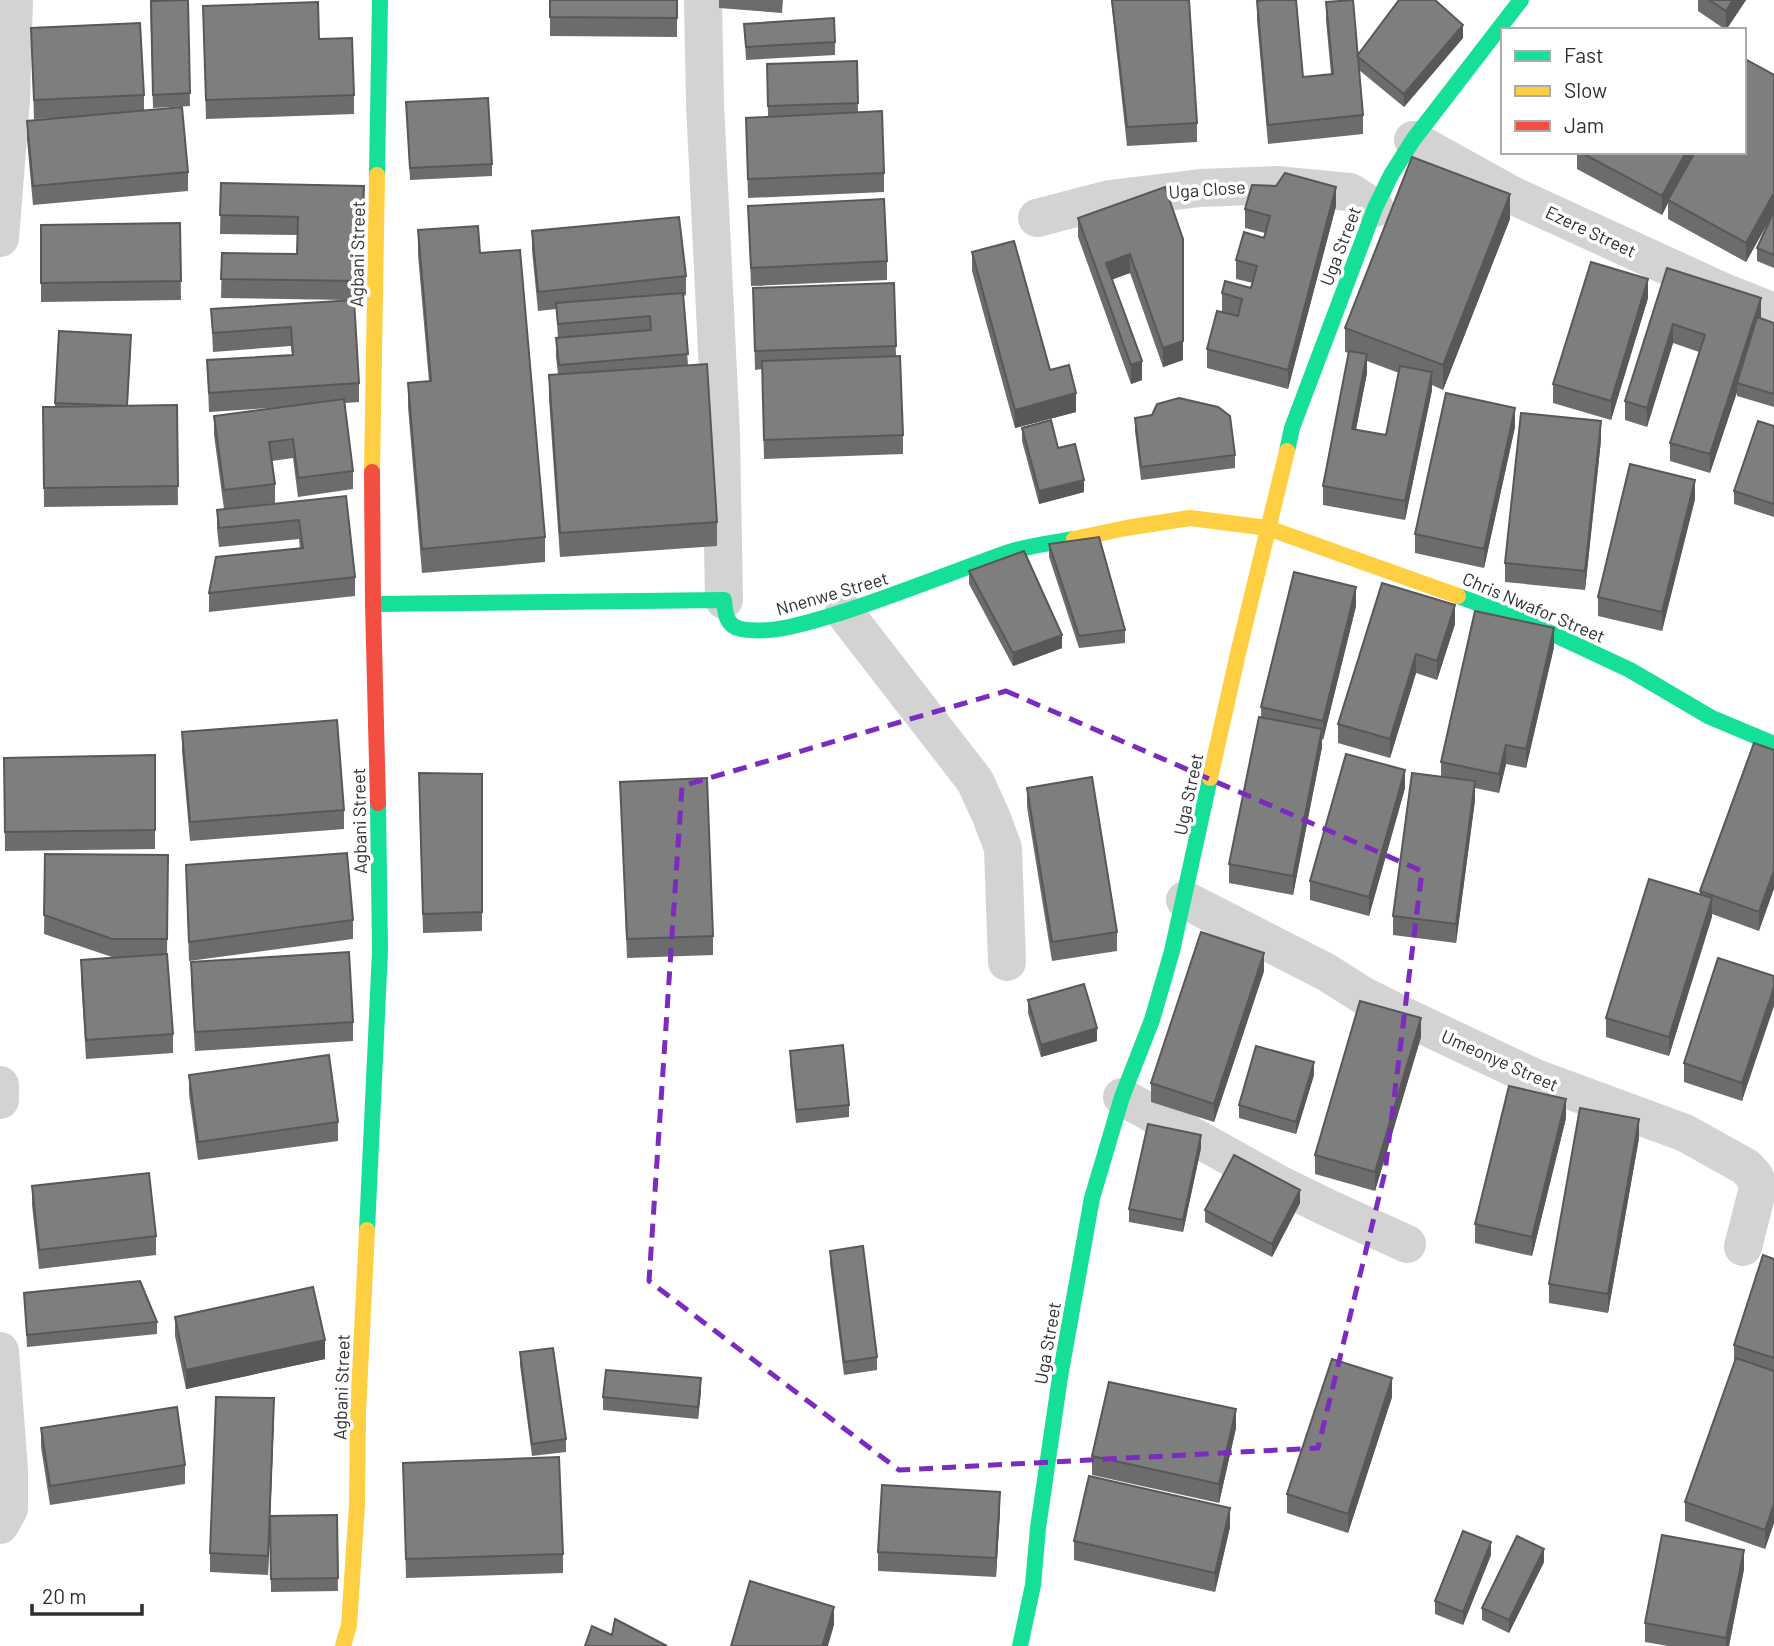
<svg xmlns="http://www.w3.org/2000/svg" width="1774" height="1646" font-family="Barlow,sans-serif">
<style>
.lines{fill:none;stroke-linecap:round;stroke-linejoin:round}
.street{stroke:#d3d3d3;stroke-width:38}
.fast{stroke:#16e098;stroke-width:16}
.slow{stroke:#ffcf43;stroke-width:16}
.jam{stroke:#f24e42;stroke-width:16}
.wall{fill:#6c6c6c;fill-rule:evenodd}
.shaded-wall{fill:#585858}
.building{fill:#7e7e7e;stroke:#585858;stroke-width:2}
.marked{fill:none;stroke:#7b2cbf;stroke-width:5;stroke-dasharray:14 9;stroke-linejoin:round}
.labels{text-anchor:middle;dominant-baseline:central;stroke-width:7;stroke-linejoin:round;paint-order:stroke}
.street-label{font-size:18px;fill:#2e2e2e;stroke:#fff}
</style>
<rect width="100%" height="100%" fill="#fff"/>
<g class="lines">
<path class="street" d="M703,0L705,104L721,434L724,600
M1413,140L1514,196L1726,293L1774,312
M1037,218L1110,199L1200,188L1276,185L1350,192L1375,208
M0,238L11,99L14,0
M844,612L975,781L991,816L1003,848L1007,962
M1185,900L1326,972L1364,996L1412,1020L1533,1077L1685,1133L1746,1167L1755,1177L1758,1188L1743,1247
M0,1085V1100
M1122,1097L1279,1184L1328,1208L1407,1244
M0,1351L9,1470V1509L0,1525"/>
<path class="fast" d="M377,175L380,0
M1287,451L1292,428L1375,208L1391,175L1413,140L1521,0
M1458,596L1523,620L1630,670L1710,717L1774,744
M373,604L724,600C725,613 726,626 741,629C771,635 811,622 840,613C896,595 950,573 1006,553C1027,546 1051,543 1074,539
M367,1230L380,951L378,803
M1020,1646L1033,1585L1038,1528L1060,1377L1092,1198L1122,1097L1152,1020L1172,951L1210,778"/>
<path class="slow" d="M372,472L377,175
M1074,539L1126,528L1190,518L1268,528L1458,596
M1210,778L1239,649L1287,451
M343,1646L349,1625L357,1505L358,1412L367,1230"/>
<path class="jam" d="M372,472L373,604L378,803"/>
</g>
<path class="wall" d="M150,0H188L190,106L153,108Z
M550,0H677V37L550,36Z
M719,0H783L782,13L719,8Z
M1111,0H1189L1197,123V142L1127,146Z
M1698,0H1746L1726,30L1698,11Z
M1257,1L1303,77L1331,74L1326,20V2L1358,55L1463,38L1404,107L1359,70L1363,115V134L1268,144L1257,20Z
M203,6L319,39L354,95V114L206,119Z
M744,24L835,42V55L746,60Z
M31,28L144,95V111L188,172V191L33,205L27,140V121L58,118L34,119Z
M857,61L858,112L884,173V192L748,198L746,118L768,117L767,64Z
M1774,75V268L1757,261V248L1772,215L1746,262L1668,219V203L1662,215L1577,169V152H1744Z
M406,102L492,164V176L410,180Z
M221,183L364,205L361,300H354L359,383V402L345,403L353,471V489L298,497L293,458L272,461L275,484V503L227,509L346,496L355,577V596L209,612V593L300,549L299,539L219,547L217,529V510L224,509L214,435V416L287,407L209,412L207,360L292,355L291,346L213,352L211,309L348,300L221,298L222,253L297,254V235L220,234Z
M1165,187L1183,360L1163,367L1130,273L1112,279L1142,380L1131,384L1078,237V218Z
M748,206L887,261V280L751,286Z
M1336,206L1288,389L1207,368V349L1222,312V293L1251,288L1253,283L1236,279V260L1264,238L1265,233L1245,228V209Z
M1510,219L1443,390L1432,385V390L1405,520L1323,505V486L1349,353L1345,352V328ZM1367,361L1399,373L1386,435L1356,430L1367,373Z
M180,223L181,300L41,302V225Z
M418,230L480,253L545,537V562L422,573L408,407V383L429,381L418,255Z
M532,231L686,276V295L683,296L688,365L717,522V546L560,557L549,399V375L558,374L556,357V338H558L556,309L538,311L532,250Z
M972,252L1076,412L1015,428L972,271Z
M1667,268L1761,317L1760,318L1774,323V407L1737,396V392L1710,473L1670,461V443L1699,352L1673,343L1647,427L1625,420V401Z
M894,283L896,356L903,435V454L764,459L762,369L755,370L753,288Z
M1648,298L1611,420L1553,403V384Z
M59,331L131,348L127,406L177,405L178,505L44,507L43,407H55Z
M1135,418L1235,455V468L1141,480L1135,431Z
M1774,426V517L1734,504V491Z
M1515,427L1484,568L1415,553V534Z
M1022,428L1058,448L1084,492L1039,504L1022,441Z
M1601,440L1585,590L1505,582V563Z
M1695,499L1662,631L1598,616V597Z
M1049,544L1125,630V643L1079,648L1049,557Z
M969,571L1062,648L1013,666L969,584Z
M1382,583L1455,624L1437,680L1416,673L1390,758L1338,743V724Z
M1356,606L1323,740L1322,739V747L1293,895L1229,883V864L1261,717V707Z
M1554,647L1526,768L1506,764L1499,793L1475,788V800L1456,943L1393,935V916L1441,777V762Z
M182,732L344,810V829L190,841L182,751Z
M1774,750L1759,931L1712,914L1669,1056L1606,1037V1018L1700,894V891Z
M155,755V849L5,851L4,758Z
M482,774V931L423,933L419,792Z
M620,782L713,936V955L627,958Z
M1027,788L1117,932V951L1052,961L1027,807Z
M1405,788L1369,916L1310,900V881Z
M45,854L168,855L167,958L173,1034V1053L86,1059L81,979V960L112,957L44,934Z
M186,865L353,920V939L189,961Z
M191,962L353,1022V1041L195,1051L191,981Z
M1264,971L1214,1122L1151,1102V1083Z
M1774,976L1742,1101L1684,1082V1063Z
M1028,1000L1097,1041L1041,1057L1028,1013Z
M1421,1037L1375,1191L1315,1174V1155Z
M790,1051L849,1105V1117L796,1123L790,1064Z
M189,1075L338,1122V1141L198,1160L189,1094Z
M1314,1075L1296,1134L1239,1118V1105Z
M1566,1118L1532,1256L1475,1243V1224Z
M1639,1138L1608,1313L1549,1303V1284Z
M1201,1148L1183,1232L1129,1222V1209Z
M32,1186L156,1236V1255L39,1269L32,1205Z
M1300,1203L1272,1257L1205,1222V1210Z
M830,1251L877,1357V1370L844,1375L830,1264Z
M1774,1259V1523L1765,1549L1685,1521V1502L1734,1363V1345Z
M24,1293L157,1322V1334L27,1347Z
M175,1317L325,1359L186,1389L175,1336Z
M520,1352L566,1439V1452L532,1456L520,1365Z
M701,1391L698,1419L603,1410V1397Z
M1392,1397L1348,1533L1287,1513V1494Z
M274,1417L268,1575L210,1572V1553Z
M41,1428L185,1465V1484L50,1505L41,1447Z
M1236,1428L1219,1503L1092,1475V1456Z
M403,1463L563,1554V1573L406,1578Z
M1000,1511L996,1577L878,1571V1552Z
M337,1515L338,1591L271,1592L270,1516Z
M1230,1527L1215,1592L1074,1560V1541Z
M1491,1555L1463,1625L1435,1614V1601Z
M1544,1562L1509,1633L1482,1620V1608Z
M1744,1569L1729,1646H1668L1645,1642V1623Z"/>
<path class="shaded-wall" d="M1733,0H1746L1726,30V11Z
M1463,25V38L1404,107V94Z
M1686,152H1696L1668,200V203L1662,215V196Z
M1336,187V206L1288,389V370Z
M1774,193V212L1746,262V243Z
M1510,194V219L1443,390V365Z
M1130,254V273L1106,282V263Z
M1183,258V360L1163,367V348Z
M1648,279V298L1611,420V401Z
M1761,298V317L1739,384L1737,383V392L1710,473V454Z
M1673,324V343L1647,427V408Z
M131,335V348L126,419V406Z
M1367,354V373L1352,448V429Z
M1142,361V380L1131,384V365Z
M1432,372V390L1405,520V501Z
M1076,393V412L1015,428V410Z
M1515,408V427L1484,568V549Z
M1601,421V440L1585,590V571Z
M1084,480V492L1039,504V491Z
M1695,480V499L1662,631V612Z
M1356,587V606L1323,740V721Z
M1455,605V624L1437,680V661Z
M1554,628V647L1526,768V749Z
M1062,635V648L1013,666V653Z
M1416,654V673L1390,758V739Z
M1322,729V747L1293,895V876Z
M1506,745V764L1499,793V774Z
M1405,770V788L1369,916V897Z
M1475,781V800L1456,943V924Z
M1774,870V889L1759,931V912Z
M1712,898V917L1669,1056V1037Z
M1264,953V971L1214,1122V1104Z
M1774,987V1006L1742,1101V1083Z
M1421,1018V1037L1375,1191V1172Z
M1097,1028V1041L1041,1057V1045Z
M1314,1062V1075L1296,1134V1122Z
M1566,1099V1118L1532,1256V1237Z
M1639,1119V1138L1608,1313V1294Z
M1201,1135V1148L1183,1232V1220Z
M1300,1190V1203L1272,1257V1244Z
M325,1340V1359L186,1389V1370Z
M701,1378V1391L698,1419V1407Z
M1392,1378V1397L1348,1533V1514Z
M274,1398V1417L268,1575V1556Z
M1236,1409V1428L1219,1503V1484Z
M1000,1492V1511L996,1577V1558Z
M1774,1504V1523L1765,1549V1530Z
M1230,1508V1527L1215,1592V1573Z
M1491,1542V1555L1463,1625V1612Z
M1544,1549V1562L1509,1633V1620Z
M1744,1550V1569L1729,1646H1726V1638Z
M834,1607V1625L828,1646H822Z"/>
<path class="building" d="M188,0L190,93L153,95L151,1Z
M550,0H677V18L550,17Z
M1112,0H1189L1197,123L1127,127Z
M1265,0H1296L1303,77L1333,74L1326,2L1353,0L1363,115L1268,125L1257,1Z
M1399,0H1435L1463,25L1404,94L1357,56Z
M1709,0H1733L1726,11Z
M318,2L319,39L352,38L354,95L206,100L203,6Z
M834,18L835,42L746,47L744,24Z
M140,23L144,95L34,100L31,28Z
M1747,60L1774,75V193L1746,243L1668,200L1695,152H1744V64Z
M857,61L858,103L768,106L767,64Z
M488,98L492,164L410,168L406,102Z
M182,107L188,172L33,186L27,121Z
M882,111L884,173L748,179L746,118Z
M1580,152H1686L1662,196Z
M1412,157L1510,194L1443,365L1345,328Z
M1285,173L1336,187L1288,370L1207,349L1217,311L1238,316L1242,299L1222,293L1225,281L1251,288L1257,266L1236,260L1244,232L1264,238L1270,216L1245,209L1252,185L1276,186Z
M221,183L364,186L361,281L221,279L222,253L297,254L298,217L220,215Z
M1165,187L1183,239V341L1163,348L1130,254L1106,263L1142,361L1131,365L1078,218Z
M884,199L887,261L751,268L748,206Z
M1774,211V255L1757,248Z
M679,217L686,276L538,292L532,231Z
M180,223L181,281L41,283V225Z
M478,226L480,253L520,250L545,537L422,549L408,383L431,381L418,230Z
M1014,241L1050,370L1069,365L1076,393L1015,410L972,252Z
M1591,262L1648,279L1611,401L1553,384Z
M1667,268L1761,298L1710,454L1670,443L1705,335L1673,324L1647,408L1625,401Z
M894,283L896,346L755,351L753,288Z
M683,293L688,354L559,365L556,338L651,330L650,316L558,324L556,303Z
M354,300L359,383L209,393L207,360L293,355L291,327L213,333L211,309Z
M1757,317L1774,323V394L1737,383Z
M59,331L131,335L127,406L55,403Z
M1349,351L1367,354L1352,429L1386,435L1400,366L1432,372L1405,501L1323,486Z
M900,356L903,435L764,440L762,361Z
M707,364L717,522L560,533L549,375Z
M1446,393L1515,408L1484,549L1415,534Z
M1179,398L1218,407L1230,416L1235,455L1141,467L1135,418L1152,415L1157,404Z
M344,399L353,471L298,478L293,439L269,442L275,484L224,490L214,416Z
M177,405L178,486L44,488L43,407Z
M1521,413L1601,421L1585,571L1505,563Z
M1051,420L1058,448L1075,444L1084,480L1039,491L1022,428Z
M1758,421L1774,426V504L1734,491Z
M1630,464L1695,480L1662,612L1598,597Z
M346,496L355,577L209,593L216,557L303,548L299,520L219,528L217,510Z
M1099,537L1125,630L1079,636L1049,544Z
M1024,551L1062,635L1013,653L969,571Z
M1294,572L1356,587L1323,721L1261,707Z
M1382,583L1455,605L1437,661L1416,654L1390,739L1338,724Z
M1475,611L1554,628L1526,749L1506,745L1499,774L1441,762Z
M1259,717L1322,729L1293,876L1229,864Z
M337,720L344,810L190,822L182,732Z
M1754,743L1774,750V870L1759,912L1700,891Z
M1346,754L1405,770L1369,897L1310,881Z
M155,755V830L5,832L4,758Z
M419,773L482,774V912L423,914Z
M1412,773L1475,781L1456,924L1393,916Z
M1092,777L1117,932L1052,942L1027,788Z
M707,778L713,936L627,939L620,782Z
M347,853L353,920L189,942L186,865Z
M45,854L168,855L167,939H112L44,915Z
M1649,879L1712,898L1669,1037L1606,1018Z
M1201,932L1264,953L1214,1104L1151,1083Z
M349,952L353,1022L195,1032L191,962Z
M167,954L173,1034L86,1040L81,960Z
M1718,958L1774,976V987L1742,1083L1684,1063Z
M1084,984L1097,1028L1041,1045L1028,1000Z
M1360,1001L1421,1018L1375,1172L1315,1155Z
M843,1045L849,1105L796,1110L790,1051Z
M1256,1046L1314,1062L1296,1122L1239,1105Z
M329,1055L338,1122L198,1142L189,1075Z
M1509,1086L1566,1099L1532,1237L1475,1224Z
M1580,1108L1639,1119L1608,1294L1549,1284Z
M1148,1124L1201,1135L1183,1220L1129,1209Z
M1234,1155L1300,1190L1272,1244L1205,1210Z
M149,1173L156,1236L39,1250L32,1186Z
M863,1246L877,1357L844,1362L830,1251Z
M1763,1255L1774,1259V1358L1734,1345Z
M140,1281L157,1322L27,1335L24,1293Z
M313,1287L325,1340L186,1370L175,1317Z
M553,1348L566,1439L532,1444L520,1352Z
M1736,1358L1774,1371V1504L1765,1530L1685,1502Z
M1332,1359L1392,1378L1348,1514L1287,1494Z
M606,1370L701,1378L698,1407L603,1397Z
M1109,1382L1236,1409L1219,1484L1092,1456Z
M216,1397L274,1398L268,1556L210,1553Z
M177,1407L185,1465L50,1486L41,1428Z
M559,1457L563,1554L406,1559L403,1463Z
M1089,1476L1230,1508L1215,1573L1074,1541Z
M882,1485L1000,1492L996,1558L878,1552Z
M337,1515L338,1578L271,1579L270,1516Z
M1463,1531L1491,1542L1463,1612L1435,1601Z
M1662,1535L1744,1550L1726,1638L1645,1623Z
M1517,1536L1544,1549L1509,1620L1482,1608Z
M750,1581L834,1607L822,1646H731Z
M615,1619L667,1646H585L592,1626L612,1635Z"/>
<path class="marked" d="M1006,691L1422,871L1385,1172L1318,1448L899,1470L649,1281L682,786Z"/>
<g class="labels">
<g class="street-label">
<text transform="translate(1207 189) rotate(-4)">Uga Close</text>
<text transform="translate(1591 231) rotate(25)">Ezere Street</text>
<text transform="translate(1340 246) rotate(-69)">Uga Street</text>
<text transform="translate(357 254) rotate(-89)">Agbani Street</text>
<text transform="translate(832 593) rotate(-16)">Nnenwe Street</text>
<text transform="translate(1534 607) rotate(23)">Chris Nwafor Street</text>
<text transform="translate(1188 794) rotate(-78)">Uga Street</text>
<text transform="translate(359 821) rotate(-91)">Agbani Street</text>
<text transform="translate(1500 1060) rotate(24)">Umeonye Street</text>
<text transform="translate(1047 1343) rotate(-80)">Uga Street</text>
<text transform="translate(341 1387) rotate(-88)">Agbani Street</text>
</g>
</g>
<rect x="1501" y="28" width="245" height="126" fill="#ffffff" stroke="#ababab" stroke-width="2"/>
<rect x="1515" y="51" width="35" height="10" fill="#16e098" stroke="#ababab" stroke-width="2"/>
<text x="1564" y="63" font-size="21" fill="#2e2e2e">Fast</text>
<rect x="1515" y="86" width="35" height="10" fill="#ffcf43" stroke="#ababab" stroke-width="2"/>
<text x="1564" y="98" font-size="21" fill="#2e2e2e">Slow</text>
<rect x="1515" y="121" width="35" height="10" fill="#f24e42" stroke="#ababab" stroke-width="2"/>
<text x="1564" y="133" font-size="21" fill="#2e2e2e">Jam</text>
<path d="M32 1604v10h110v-10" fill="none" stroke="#2e2e2e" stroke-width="3.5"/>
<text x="42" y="1604" font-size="21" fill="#2e2e2e" stroke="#ffffff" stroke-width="5" paint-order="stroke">20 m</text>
</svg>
